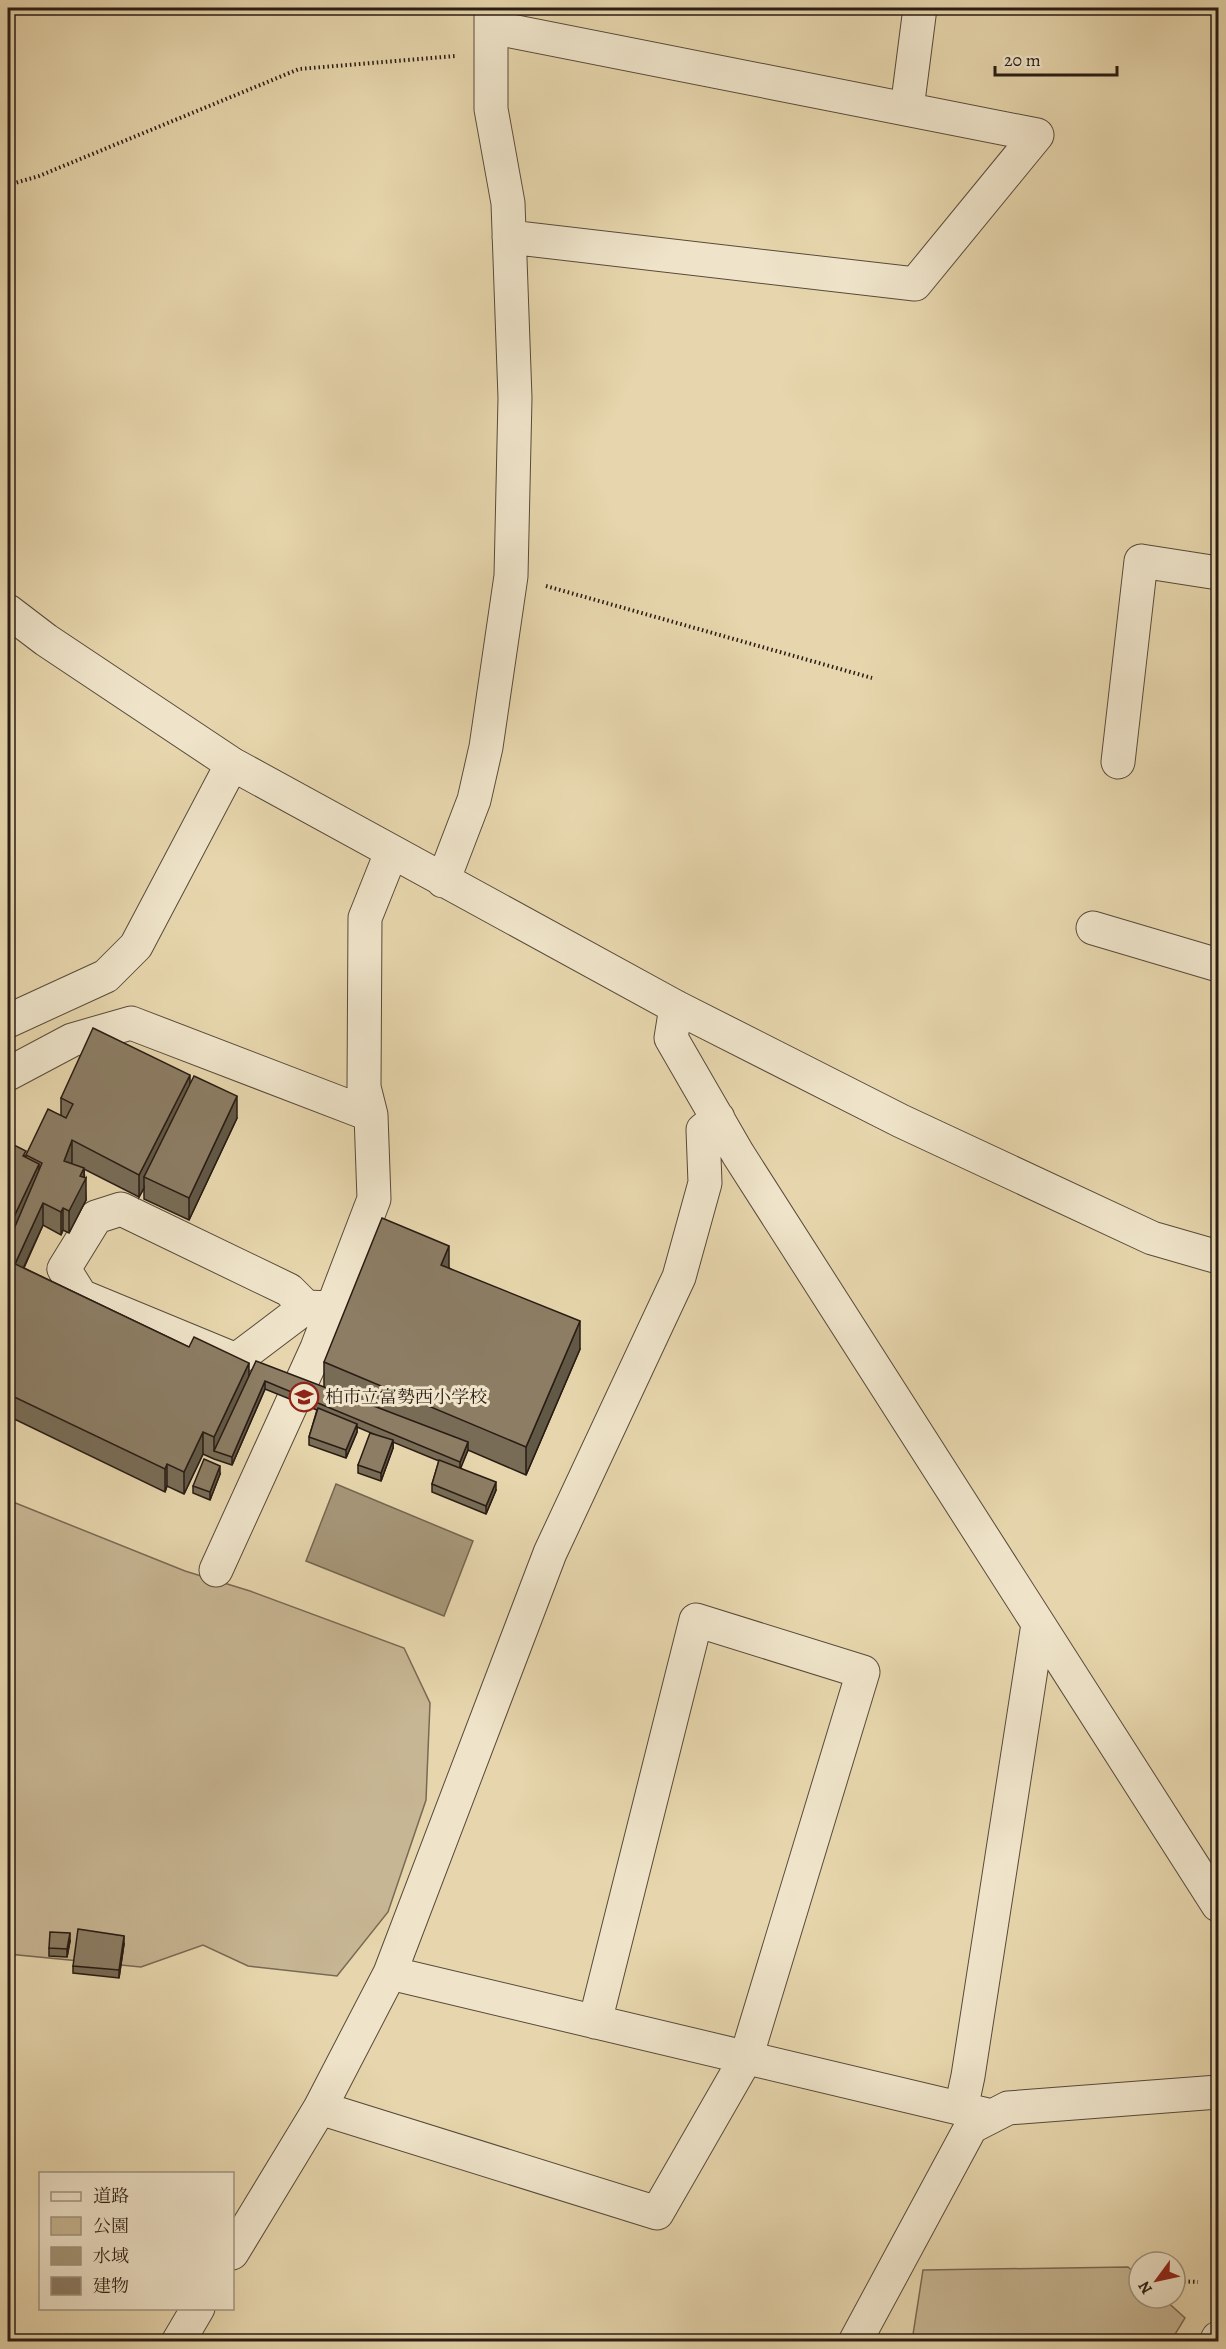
<svg xmlns="http://www.w3.org/2000/svg" width="1226" height="2349" font-family="Alegreya,'Noto Serif JP',serif">
<style>
.green{fill:#c7b693;stroke:#786954;stroke-width:1.5}
.water{fill:#a69779;stroke:#746651;stroke-width:1.5}
.lines{fill:none;stroke-linecap:round;stroke-linejoin:round}
.minor-casing{stroke:#584a3a;stroke-width:35}
.path{stroke:#291c14;stroke-width:4;stroke-dasharray:1.5 3;stroke-linecap:butt}
.minor{stroke:#efe4ca;stroke-width:33}
.wall{fill:#786c56;stroke:#291c14;stroke-width:1.5}
.shaded-wall{fill:#625846;stroke:#291c14;stroke-width:1.5}
.building{fill:#8c7d64;stroke:#291c14;stroke-width:1.5}
.labels{text-anchor:middle;dominant-baseline:central;stroke-width:6;stroke-linejoin:round;paint-order:stroke}
.poi-label{font-size:18px;fill:#291c14;stroke:#efe4ca;text-anchor:start}
</style>
<rect width="100%" height="100%" fill="#e7d6ad"/>
<filter id="stains"><feTurbulence type="fractalNoise" baseFrequency=".00333" numOctaves="4"/><feColorMatrix values="0 0 0 0 .2 0 0 0 0 .09 0 0 0 0 .02 0 0 0 .5 -.17"/></filter>
<radialGradient id="worn" r=".72"><stop offset=".6" stop-color="#630" stop-opacity="0"/><stop offset="1" stop-color="#630" stop-opacity=".3"/></radialGradient>
<path class="green" d="M8,1500L185,1571L250,1591L404,1648L430,1703L426,1800L388,1912L337,1976L248,1966L203,1945L141,1967L8,1954Z
M1128,2267L1139,2277V2298H1163L1185,2318L1171,2341H912L923,2270Z"/>
<path class="water" d="M336,1484L473,1541L444,1616L306,1561Z"/>
<g class="lines">
<g class="minor-casing">
<path id="minor" d="M491,27L1037,135L915,284L509,237
M907,109L920,8
M8,611L46,640L232,764L676,1007L901,1121L1152,1238L1218,1257
M1118,762L1141,561L1218,573
M443,881L474,800L486,747L511,576L515,398L508,203L491,109V8
M1093,928L1218,965
M676,1007L671,1038L738,1154L1218,1905
M8,1021L106,976L136,946L232,764
M8,1074L72,1040L131,1023L371,1115
M306,1307L289,1290L121,1209L96,1217L64,1269L81,1296L236,1360L306,1307L333,1308
M216,1570L317,1348L374,1199L371,1115L364,1087L365,918L391,853
M390,1973L992,2116
M320,2108L657,2213L746,2058L863,1672L696,1620L595,2022
M961,2109L968,2076L1038,1624
M232,2253L320,2108L390,1973L550,1553L679,1277L705,1183L703,1130L718,1118
M178,2342L198,2308
M855,2342L971,2127L1008,2108L1218,2092
M1216,2342L1218,2338"/>
</g>
<path class="path" d="M8,185L39,176L299,69L455,56
M546,586L872,678
M1175,2281L1198,2282"/>
<use href="#minor" class="minor"/>
</g>
<path class="wall" d="M190,1083L237,1118L189,1220L144,1199V1188L139,1197L84,1169L86,1200L69,1233L63,1230L61,1235L43,1225L24,1268L249,1376L324,1387V1362L449,1268L580,1349L526,1475L468,1450L460,1468L496,1490L486,1514L432,1492V1484L439,1461L393,1442V1448L381,1481L358,1473V1465L376,1435L357,1427V1432L346,1458L309,1445V1437L317,1410L265,1389L232,1465L214,1459L203,1454L184,1494L167,1486L165,1492L8,1416V1142L26,1157V1155L61,1115V1098Z
M220,1474L210,1500L193,1493V1486Z
M70,1941L67,1957L49,1956V1948Z
M124,1944L119,1978L73,1973V1966Z"/>
<path class="shaded-wall" d="M190,1075V1097L144,1177V1188L139,1197V1175Z
M237,1096V1118L189,1220V1198Z
M72,1140V1162L64,1183V1161Z
M39,1164V1186L9,1249V1227Z
M84,1168V1181L86,1178V1200L69,1233V1211L80,1176Z
M43,1203V1225L15,1286V1264Z
M63,1208V1230L61,1235V1212Z
M449,1246V1274L441,1265Z
M580,1321V1349L526,1475V1447Z
M249,1363V1385L214,1451V1437Z
M265,1381V1389L232,1465V1457Z
M357,1424V1432L346,1458V1450Z
M203,1432V1454L184,1494V1472Z
M393,1440V1448L381,1481V1473Z
M468,1442V1450L460,1470V1462Z
M167,1464V1486L165,1492V1469Z
M220,1466V1474L210,1500V1492Z
M496,1482V1490L486,1514V1506Z
M70,1933V1941L67,1957V1949Z
M124,1936V1944L119,1978V1970Z"/>
<path class="building" d="M93,1028L190,1075L139,1175L72,1140L64,1161L84,1168L80,1176L86,1178L69,1211L63,1208L61,1212L43,1203L15,1264L189,1347L194,1337L249,1363L214,1437L203,1432L184,1472L167,1464L165,1469L8,1394V1243L42,1163L26,1155L48,1109L66,1118L73,1104L61,1098Z
M194,1076L237,1096L189,1198L144,1177Z
M8,1142L26,1151L23,1156L39,1164L9,1227L8,1226Z
M382,1218L449,1246L441,1265L580,1321L526,1447L324,1362Z
M256,1361L468,1442L460,1462L265,1381L232,1457L214,1451Z
M318,1408L357,1424L346,1450L309,1437Z
M370,1433L393,1440L381,1473L358,1465Z
M204,1459L220,1466L210,1492L193,1486Z
M439,1460L496,1482L486,1506L432,1484Z
M78,1929L124,1936L119,1970L73,1966Z
M50,1932L70,1933L67,1949L49,1948Z"/>
<defs>
<g id="school-ring" transform="scale(1.5)"><circle r="9.5" fill="#efe4ca" stroke="#8f2418" stroke-width="1.5"/><path d="M0-5L7-2L0 1L-7-2ZM-4 1L0 2.5L4 1V4Q0 6-4 4Z" fill="#8f2418"/></g>
</defs>
<g fill-rule="evenodd">
<use href="#school-ring" x="304" y="1397"/>
</g>
<g class="labels">
<g class="poi-label">
<text x="325" y="1397">柏市立富勢西小学校</text>
</g>
</g>
<rect width="1226" height="2349" fill="none" stroke="#e7d6ad" stroke-width="30"/>
<rect x="9" y="9" width="1208" height="2331" fill="none" stroke="#291c14" stroke-width="3"/>
<rect x="15" y="15" width="1196" height="2319" fill="none" stroke="#291c14" stroke-width="1.5"/>
<rect x="39" y="2172" width="195" height="138" fill="#efe4ca" stroke="#a09481" stroke-width="1.5"/>
<rect x="51" y="2192" width="30" height="9" fill="#efe4ca" stroke="#a09481" stroke-width="1.5"/>
<text x="93" y="2202" font-size="18" fill="#291c14">道路</text>
<rect x="51" y="2217" width="30" height="18" fill="#c7b693" stroke="#a09481" stroke-width="1.5"/>
<text x="93" y="2232" font-size="18" fill="#291c14">公園</text>
<rect x="51" y="2247" width="30" height="18" fill="#a69779" stroke="#a09481" stroke-width="1.5"/>
<text x="93" y="2262" font-size="18" fill="#291c14">水域</text>
<rect x="51" y="2277" width="30" height="18" fill="#8c7d64" stroke="#a09481" stroke-width="1.5"/>
<text x="93" y="2292" font-size="18" fill="#291c14">建物</text>
<g transform="translate(1157 2280) rotate(237)"><circle r="28" fill="#efe4ca" stroke="#a09481" stroke-width="1.5"/>
<path d="M0-4.5L10 22L0 15L-10 22Z" fill="#8f2418"/>
<text y="-9" font-size="16" font-weight="bold" text-anchor="middle" fill="#291c14">N</text>
</g>
<path d="M995 66v9h122v-9" fill="none" stroke="#291c14" stroke-width="3"/>
<text x="1004" y="66" font-size="18" fill="#291c14" stroke="#efe4ca" stroke-width="4.5" paint-order="stroke">20 m</text>
<rect width="100%" height="100%" filter="url(#stains)"/>
<rect width="100%" height="100%" fill="url(#worn)"/>
</svg>
